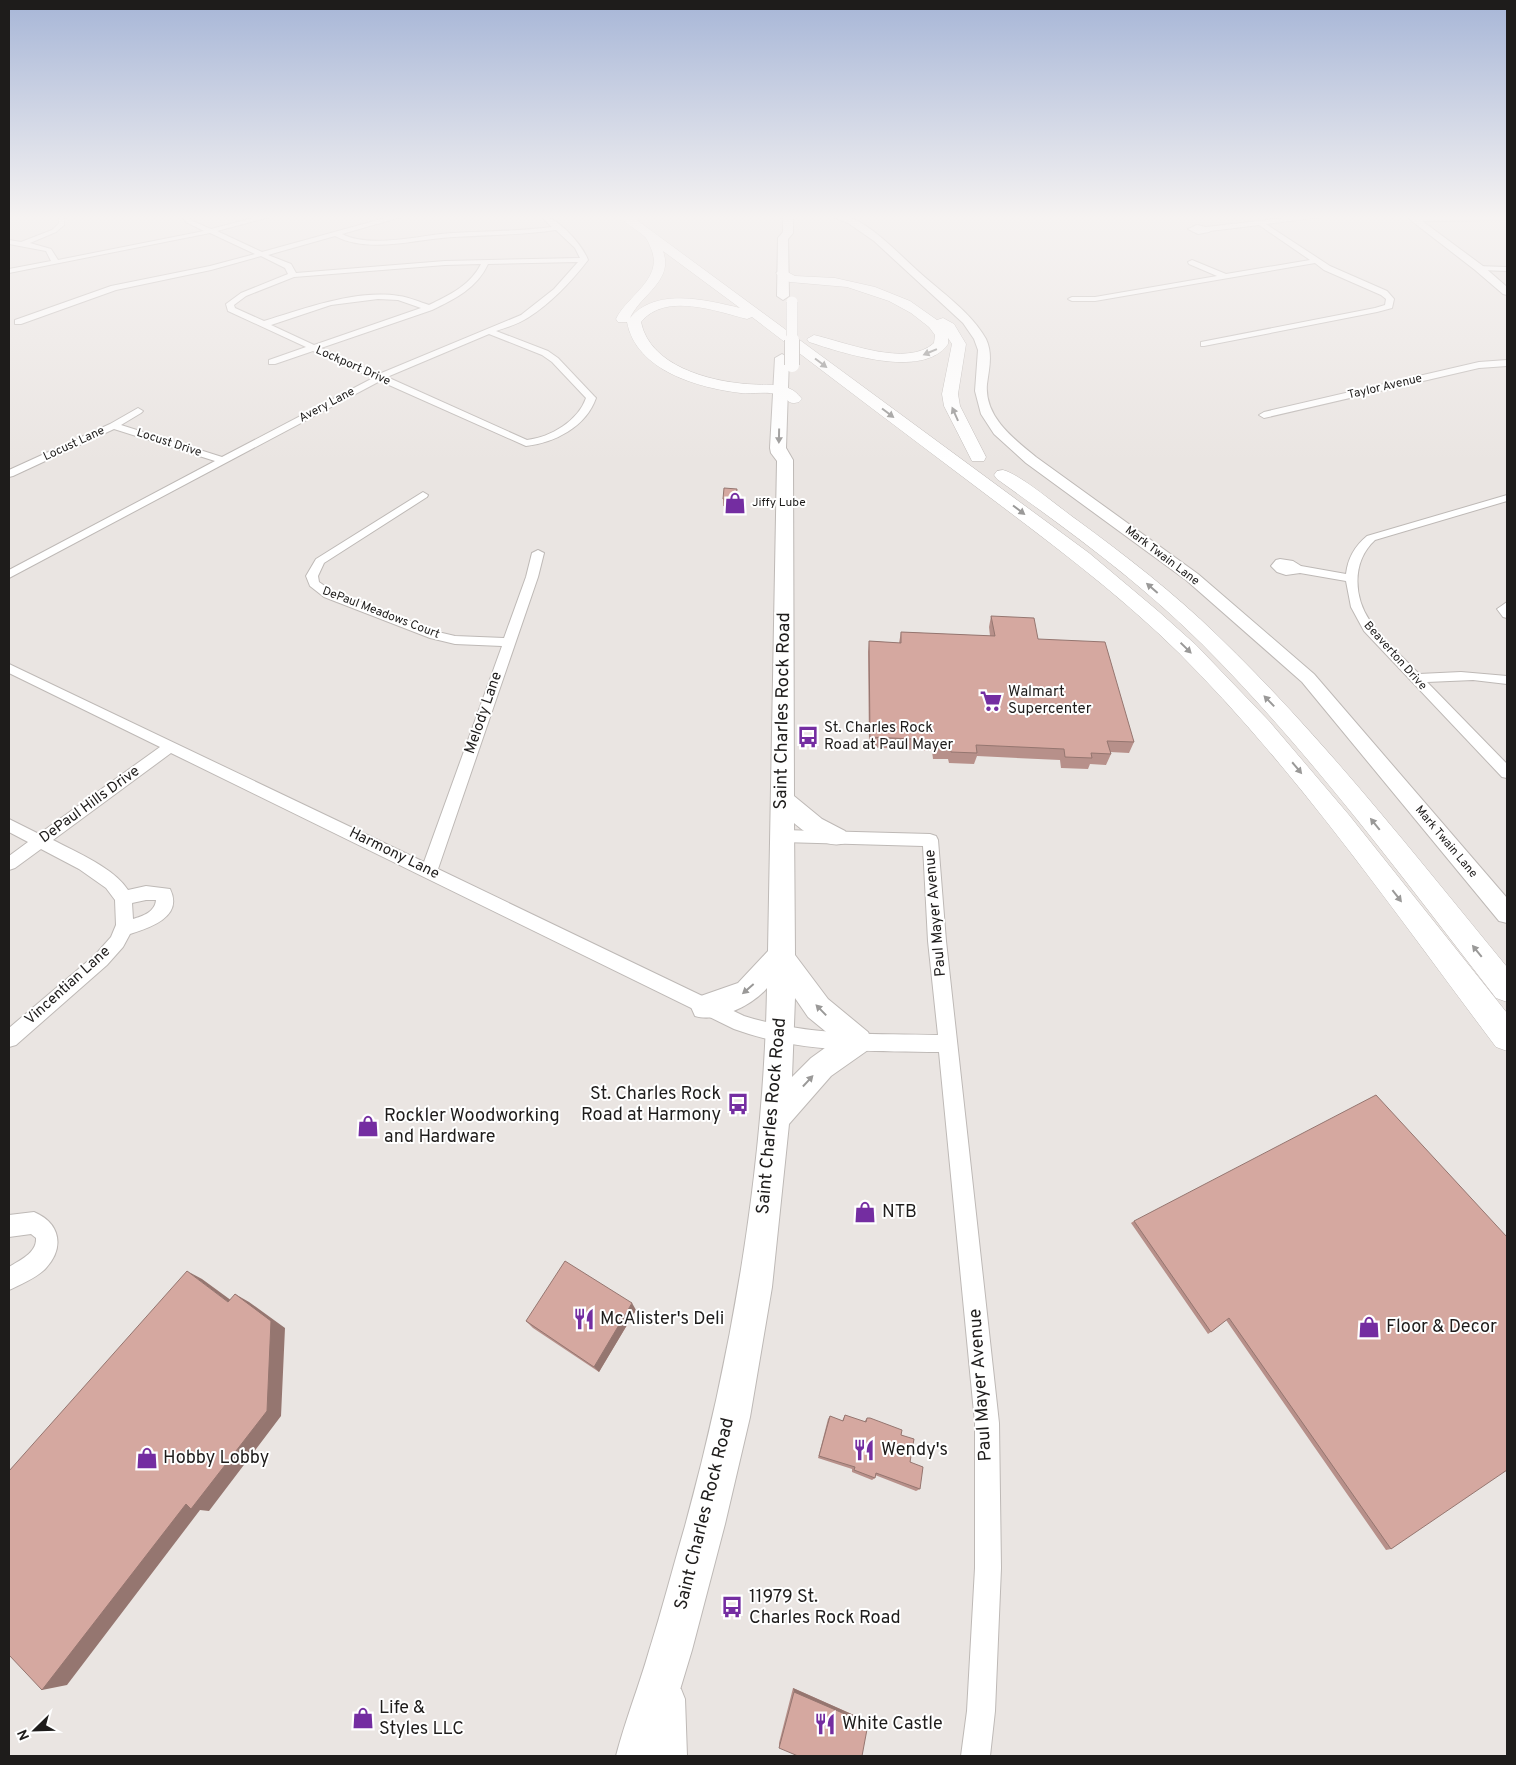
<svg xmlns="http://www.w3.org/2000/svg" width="1516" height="1765" font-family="Overpass,sans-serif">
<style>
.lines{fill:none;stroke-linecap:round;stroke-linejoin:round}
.street-casing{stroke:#beb9b6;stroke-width:2}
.secondary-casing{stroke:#beb9b6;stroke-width:2}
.primary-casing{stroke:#beb9b6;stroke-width:2}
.highway-casing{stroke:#beb9b6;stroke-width:1}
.street{fill:#fff;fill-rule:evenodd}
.secondary{fill:#fff;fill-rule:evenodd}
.primary{fill:#fff;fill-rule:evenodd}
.highway{fill:#fff;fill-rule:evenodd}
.primary-bridge-far1-casing{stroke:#beb9b6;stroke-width:12;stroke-linecap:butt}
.primary-bridge-casing{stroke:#beb9b6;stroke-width:16;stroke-linecap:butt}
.primary-bridge-far1{stroke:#fff;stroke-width:11}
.primary-bridge{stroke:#fff;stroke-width:14}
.wall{fill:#b7908a}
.shaded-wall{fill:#957670}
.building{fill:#d5a8a0;stroke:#957670}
.oneway{fill:#9a9998}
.labels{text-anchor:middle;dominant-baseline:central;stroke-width:4;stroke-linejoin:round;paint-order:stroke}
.far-street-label{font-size:12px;fill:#1e1c1b;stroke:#fff}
.far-poi-label{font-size:12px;fill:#1e1c1b;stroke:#fff;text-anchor:start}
.poi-label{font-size:15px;fill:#1e1c1b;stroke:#fff;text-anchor:start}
.street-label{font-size:15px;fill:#1e1c1b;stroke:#fff}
.near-street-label{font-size:18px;fill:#1e1c1b;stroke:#fff}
.near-poi-label{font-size:18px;fill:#1e1c1b;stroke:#fff;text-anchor:start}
</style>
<rect width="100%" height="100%" fill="#eae5e2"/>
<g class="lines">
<g class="street-casing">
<path id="street" d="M56,215L64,217V225L56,232L30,243L51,249L58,260L204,231L186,222L180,215H187L190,220L211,229L265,215H277L217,231L262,252L396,215H408L342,234C371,249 420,235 452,233C486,231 519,231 552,227L539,215C556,215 582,244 588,260C571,282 551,303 529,317C519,324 507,327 496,331L548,351L558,358L594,396L596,398C586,427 554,443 526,446L380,381L9,578V570L215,461L114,429L13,476L9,477V470L110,424L138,408L143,411L141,413L121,425L222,457L373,378L313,351L275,364H269V360L306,347L228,311L226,304L241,293L288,274L285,268L261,256L211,270L116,290L21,324H15V320L111,286L210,266L255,254L210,233L9,273V269L51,261L46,251L9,244V240L21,242L52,230L59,223V218ZM556,230L575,248L580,258L445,261L296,273L291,264L268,255L335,236C370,254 415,239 453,237C488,235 522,235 556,230ZM578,262L554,289L521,315L379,374L321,348L432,310C455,299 477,288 488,264ZM481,264C470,286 449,295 429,305C419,302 409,297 399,296C356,289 304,309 264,321L235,308L234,305L246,296L294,277L445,265ZM378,299L398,300L421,308L314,345L271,325L331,305ZM489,334L542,355L552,362L586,398C578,421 551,437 527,440L387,377Z
M1312,215H1336L1266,224L1330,266L1387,291L1394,299L1392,308L1377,312L1204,346H1201V342L1375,308L1385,305L1386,299L1381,295L1324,270L1315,263L1095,301H1072L1068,299L1072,297H1095L1217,276L1189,264L1188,262L1192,260L1226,274L1310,260L1259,225L1210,231L1209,232L1198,234L1188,229L1197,225L1206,227Z
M1507,216V220L1413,221L1410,219L1413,217Z
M1476,266L1507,267V271L1479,270H1476Z
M1507,360V366L1479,368L1264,418L1259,415L1264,412L1479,362Z
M423,492L428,495L427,497L324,563L318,576L319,582L332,591L438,632L455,636L504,638L526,577L532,553L538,550L544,553L538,577L438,869L744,1016C807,1036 872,1034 938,1035L928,941L923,846L782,842L776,840L774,836L776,832L782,830L930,834L936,836L938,840L946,941L999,1423L1001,1568L995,1711L990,1756H961L967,1711L975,1568V1423L939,1052C870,1051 800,1053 734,1029L171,753L53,840C76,852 114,868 128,890L146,886L170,889C184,917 149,928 130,934L123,947L107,965L16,1045L9,1047V1028L95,955L111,937L116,925L115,900L106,888L79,869L41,849L15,868L9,870V856L28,842L9,832V819L39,834L160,747L9,673V664L424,862L502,646L455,644L430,638L324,597L310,586L306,576L316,559ZM146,900H156C155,912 143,916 133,919L132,903Z
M1507,495V501L1375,540C1352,561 1353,596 1370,621C1383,640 1403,657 1419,674L1461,672L1507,676V684L1473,680L1427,682L1507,764V778L1502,777L1364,631L1351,607L1346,581L1300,573L1286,575L1277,572L1271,566L1276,560L1280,559L1293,561L1301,566L1346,574C1348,557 1355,546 1367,536Z
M1507,602V618L1503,617L1497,609Z
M34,1212C60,1223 65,1247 46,1268C38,1277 20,1285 9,1290V1267C20,1260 37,1253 36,1238L31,1234L9,1237V1215Z
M671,1685L681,1689L685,1699L687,1756H658L657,1699L661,1689Z"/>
</g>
<g class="secondary-casing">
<path id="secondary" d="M828,215C837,215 846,215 854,219C878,231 899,254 919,272C941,292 971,312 986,339C993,354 989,369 987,384C984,417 1014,439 1036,457L1198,574L1314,674L1507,898V923L1499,921L1302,682L1186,580L1026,463L994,434L981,414L975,391L978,350L974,339L963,323L874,241L848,223Z
M1404,215H1414L1483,266L1507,287V295L1503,294L1475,270Z"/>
</g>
<g class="primary-casing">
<path id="primary" d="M783,215H793V233L788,239L789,296L783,300L777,296L778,238L783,232Z
M782,354L789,358L786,448L793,460L794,796L822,819L845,831L849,837L845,843C828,849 808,835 794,823L795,955L828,999L868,1032L872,1041L868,1050L831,1076L789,1124L772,1287L750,1417L725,1524L692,1650L660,1756H616C625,1721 639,1686 649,1651C662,1610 673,1567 685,1526C732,1355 764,1166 767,988C753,1005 717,1023 695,1016L691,1007L695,998L738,983L768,951L777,461L771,453L770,448L775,358ZM795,998L808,1017L836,1040L811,1058L792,1077Z"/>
</g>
<g class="highway-casing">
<path id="highway" d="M618,215H630L1089,553L1158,611L1196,645L1269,721L1349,815L1507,1013V1051L1496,1047C1395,913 1298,772 1179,653C1116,591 1045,539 975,486C901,430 826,374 752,317L747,319C716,311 665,292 641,322C650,366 709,381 747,384C760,385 773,384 785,387C793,389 797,393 802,399L799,402C786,406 789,397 780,395C768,391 753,394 741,393C699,388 636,371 627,322H618L616,319C627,296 662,280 652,251C650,246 648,240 645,237C637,229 625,224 618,215ZM663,251L740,308C706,300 656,287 630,318C641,294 674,281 663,251Z
M782,269L795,276L835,278L875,287L910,301L937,320L943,318L954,324L966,344L958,394L960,406L986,457L984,461H972L944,406L942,394L952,344L948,338V344C923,380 843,353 809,342L807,339L814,335C845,342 907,368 934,343L935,335L929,327L911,313L889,301L847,287L790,282L781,279L776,273Z
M1003,470C1020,474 1061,509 1077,520C1126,556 1174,593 1217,635C1323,737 1414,854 1507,967V1002L1496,998C1402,877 1311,753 1202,644C1140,582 1068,530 997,479L994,475L997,471Z"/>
</g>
<use href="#street" class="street"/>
<use href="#secondary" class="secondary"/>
<use href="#primary" class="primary"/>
<use href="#highway" class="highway"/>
<g class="primary-bridge-far1-casing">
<path id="primary-bridge-far1" d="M792,302V341"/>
</g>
<g class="primary-bridge-casing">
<path id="primary-bridge" d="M792,340V365"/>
</g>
<use href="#primary-bridge-far1" class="primary-bridge-far1"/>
<use href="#primary-bridge" class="primary-bridge"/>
</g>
<path class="wall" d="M737,496L736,507L723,506V499Z
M991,616L1038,639L1134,742L1129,753L1110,752L1111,754L1106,765L1090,764L1088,769L1061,768L1060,760L977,756L974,764L949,763L948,759H933L932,751L869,747L868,652L869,641L899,643L901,632L990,636L989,627Z
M1134,1221L1507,1237L1391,1549L1386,1550L1226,1320L1211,1332L1208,1334L1131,1223Z
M636,1310L599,1372L533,1328L526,1321Z
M845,1415L864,1422L867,1418L901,1435L920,1489L916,1491L875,1475V1478L872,1480L852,1472V1469L818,1458L828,1419L830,1416L842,1421Z
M793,1688L865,1720L779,1748V1743Z"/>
<path class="shaded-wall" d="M187,1271L202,1279L243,1309L228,1302Z
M235,1294L249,1302L285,1328L281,1416L209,1511L200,1510L67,1685L42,1690Z
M632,1303L636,1310L599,1372L594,1367Z
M793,1688L865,1720L868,1724L794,1692Z"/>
<path class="building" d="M724,488L737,489L736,500L723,499Z
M991,616L1034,618L1038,639L1105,642L1134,742L1107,741L1111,754L1091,753L1092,758L1065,757L1064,749L976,745L977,753L951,752V749L935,748V740L870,737L869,641L901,643V632L995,636Z
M1376,1095L1507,1237V1470L1391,1549L1229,1318L1211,1332L1134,1221Z
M565,1261L632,1303L594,1367L526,1321Z
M187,1271L228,1302L235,1294L271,1321L267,1411L191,1509L186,1504L42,1690L9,1655V1471Z
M845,1415L866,1422L867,1418H870L902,1430L901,1435L914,1439L910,1462L923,1467L920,1489L876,1473L875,1478L854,1470L855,1467L819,1456L830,1416L843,1421Z
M794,1692L868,1724L862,1756H798L779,1748Z"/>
<defs><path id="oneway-solid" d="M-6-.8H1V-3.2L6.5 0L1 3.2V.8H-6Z" transform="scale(1.25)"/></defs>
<g class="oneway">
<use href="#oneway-solid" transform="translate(930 352) rotate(157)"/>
<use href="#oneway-solid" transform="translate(821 363) rotate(37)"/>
<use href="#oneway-solid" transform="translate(888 413) rotate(37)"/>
<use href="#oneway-solid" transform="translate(955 414) rotate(-114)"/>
<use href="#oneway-solid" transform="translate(779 436) rotate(91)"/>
<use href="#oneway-solid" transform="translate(1019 510) rotate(37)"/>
<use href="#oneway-solid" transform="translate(1152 588) rotate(-139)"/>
<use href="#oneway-solid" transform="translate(1186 648) rotate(44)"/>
<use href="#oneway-solid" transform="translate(1269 701) rotate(-134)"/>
<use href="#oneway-solid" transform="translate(1297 768) rotate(50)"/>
<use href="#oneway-solid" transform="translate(1375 824) rotate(-129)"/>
<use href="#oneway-solid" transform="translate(1397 896) rotate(52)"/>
<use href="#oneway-solid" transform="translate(1477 951) rotate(-129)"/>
<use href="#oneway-solid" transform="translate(748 989) rotate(139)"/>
<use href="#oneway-solid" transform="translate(821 1010) rotate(-134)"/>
<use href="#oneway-solid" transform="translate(808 1081) rotate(-47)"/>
</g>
<linearGradient id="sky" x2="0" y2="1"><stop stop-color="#a7b6d7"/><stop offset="0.47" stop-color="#f6f3f2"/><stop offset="1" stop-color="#f6f3f2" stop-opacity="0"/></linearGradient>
<rect width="1516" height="462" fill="url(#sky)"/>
<defs>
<g id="shop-bare" transform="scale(1.725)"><path d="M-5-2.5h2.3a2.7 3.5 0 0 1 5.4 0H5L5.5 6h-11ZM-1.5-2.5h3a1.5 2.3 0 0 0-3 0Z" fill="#742da1" stroke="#fff" stroke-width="2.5" paint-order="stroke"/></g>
<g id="supermarket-bare" transform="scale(1.725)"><path d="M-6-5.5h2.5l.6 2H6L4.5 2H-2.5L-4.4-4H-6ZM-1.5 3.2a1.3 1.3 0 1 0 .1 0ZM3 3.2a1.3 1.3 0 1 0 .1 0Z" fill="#742da1" stroke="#fff" stroke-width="2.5" paint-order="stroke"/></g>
<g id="bus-bare" transform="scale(1.725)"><path d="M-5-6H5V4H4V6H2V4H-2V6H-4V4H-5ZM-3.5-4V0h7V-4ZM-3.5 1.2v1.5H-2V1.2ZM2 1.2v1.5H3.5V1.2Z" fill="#742da1" stroke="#fff" stroke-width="2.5" paint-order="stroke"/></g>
<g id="restaurant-bare" transform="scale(1.725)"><path d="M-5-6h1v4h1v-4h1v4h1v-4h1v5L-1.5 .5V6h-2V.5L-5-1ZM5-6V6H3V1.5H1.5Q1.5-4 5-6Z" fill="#742da1" stroke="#fff" stroke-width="2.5" paint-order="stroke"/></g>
</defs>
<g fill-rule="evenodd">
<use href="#shop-bare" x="735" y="503"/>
<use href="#supermarket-bare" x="991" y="701"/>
<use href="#bus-bare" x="808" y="737"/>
<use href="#bus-bare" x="738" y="1104"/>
<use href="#shop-bare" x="368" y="1126"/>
<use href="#shop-bare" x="865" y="1212"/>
<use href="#restaurant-bare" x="584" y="1319"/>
<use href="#shop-bare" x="1369" y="1327"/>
<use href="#restaurant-bare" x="864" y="1450"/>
<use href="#shop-bare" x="147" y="1458"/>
<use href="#bus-bare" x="732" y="1607"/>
<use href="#shop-bare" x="363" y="1718"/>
<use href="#restaurant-bare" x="825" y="1724"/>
</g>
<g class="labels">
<g class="far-street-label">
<text transform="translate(353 366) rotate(24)">Lockport Drive</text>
<text transform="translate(1385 387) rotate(-13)">Taylor Avenue</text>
<text transform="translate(327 405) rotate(-28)">Avery Lane</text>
<text transform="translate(169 443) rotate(18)">Locust Drive</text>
<text transform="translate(74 444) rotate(-25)">Locust Lane</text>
<text transform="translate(1162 556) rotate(37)">Mark Twain Lane</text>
<text transform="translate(381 613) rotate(21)">DePaul Meadows Court</text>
<text transform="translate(1395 656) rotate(48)">Beaverton Drive</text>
<text transform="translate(1446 842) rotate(50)">Mark Twain Lane</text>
</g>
<g class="far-poi-label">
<text x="752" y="503">Jiffy Lube</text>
</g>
<g class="poi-label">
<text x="1008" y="692">Walmart<tspan x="1008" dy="17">Supercenter</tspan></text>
<text x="824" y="728">St. Charles Rock<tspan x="824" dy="17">Road at Paul Mayer</tspan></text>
</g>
<g class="street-label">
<text transform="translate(484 713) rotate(-71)">Melody Lane</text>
<text transform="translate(90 805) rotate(-36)">DePaul Hills Drive</text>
<text transform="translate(394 854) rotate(26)">Harmony Lane</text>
<text transform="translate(936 913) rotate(-95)">Paul Mayer Avenue</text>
<text transform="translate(68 986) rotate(-42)">Vincentian Lane</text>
</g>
<g class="near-street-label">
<text transform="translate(783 711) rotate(-89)">Saint Charles Rock Road</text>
<text transform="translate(772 1116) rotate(-85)">Saint Charles Rock Road</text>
<text transform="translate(981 1385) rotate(-94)">Paul Mayer Avenue</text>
<text transform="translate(705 1514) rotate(-76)">Saint Charles Rock Road</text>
</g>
<g class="near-poi-label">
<text x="721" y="1094" text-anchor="end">St. Charles Rock<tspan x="721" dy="21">Road at Harmony</tspan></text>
<text x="384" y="1116">Rockler Woodworking<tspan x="384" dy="21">and Hardware</tspan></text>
<text x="882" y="1212">NTB</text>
<text x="600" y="1319">McAlister's Deli</text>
<text x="1386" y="1327">Floor &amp; Decor</text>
<text x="881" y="1450">Wendy's</text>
<text x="163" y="1458">Hobby Lobby</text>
<text x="749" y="1597">11979 St.<tspan x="749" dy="21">Charles Rock Road</tspan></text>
<text x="379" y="1708">Life &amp;<tspan x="379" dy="21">Styles LLC</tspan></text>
<text x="842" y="1724">White Castle</text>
</g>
</g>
<rect width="1516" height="1765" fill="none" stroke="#1e1c1b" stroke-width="20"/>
<g transform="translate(35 1730) rotate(247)" stroke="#ffffff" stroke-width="4" paint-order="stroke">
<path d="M0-4L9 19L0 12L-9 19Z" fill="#1e1c1b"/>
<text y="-8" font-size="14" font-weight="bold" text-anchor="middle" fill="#1e1c1b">N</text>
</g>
</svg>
